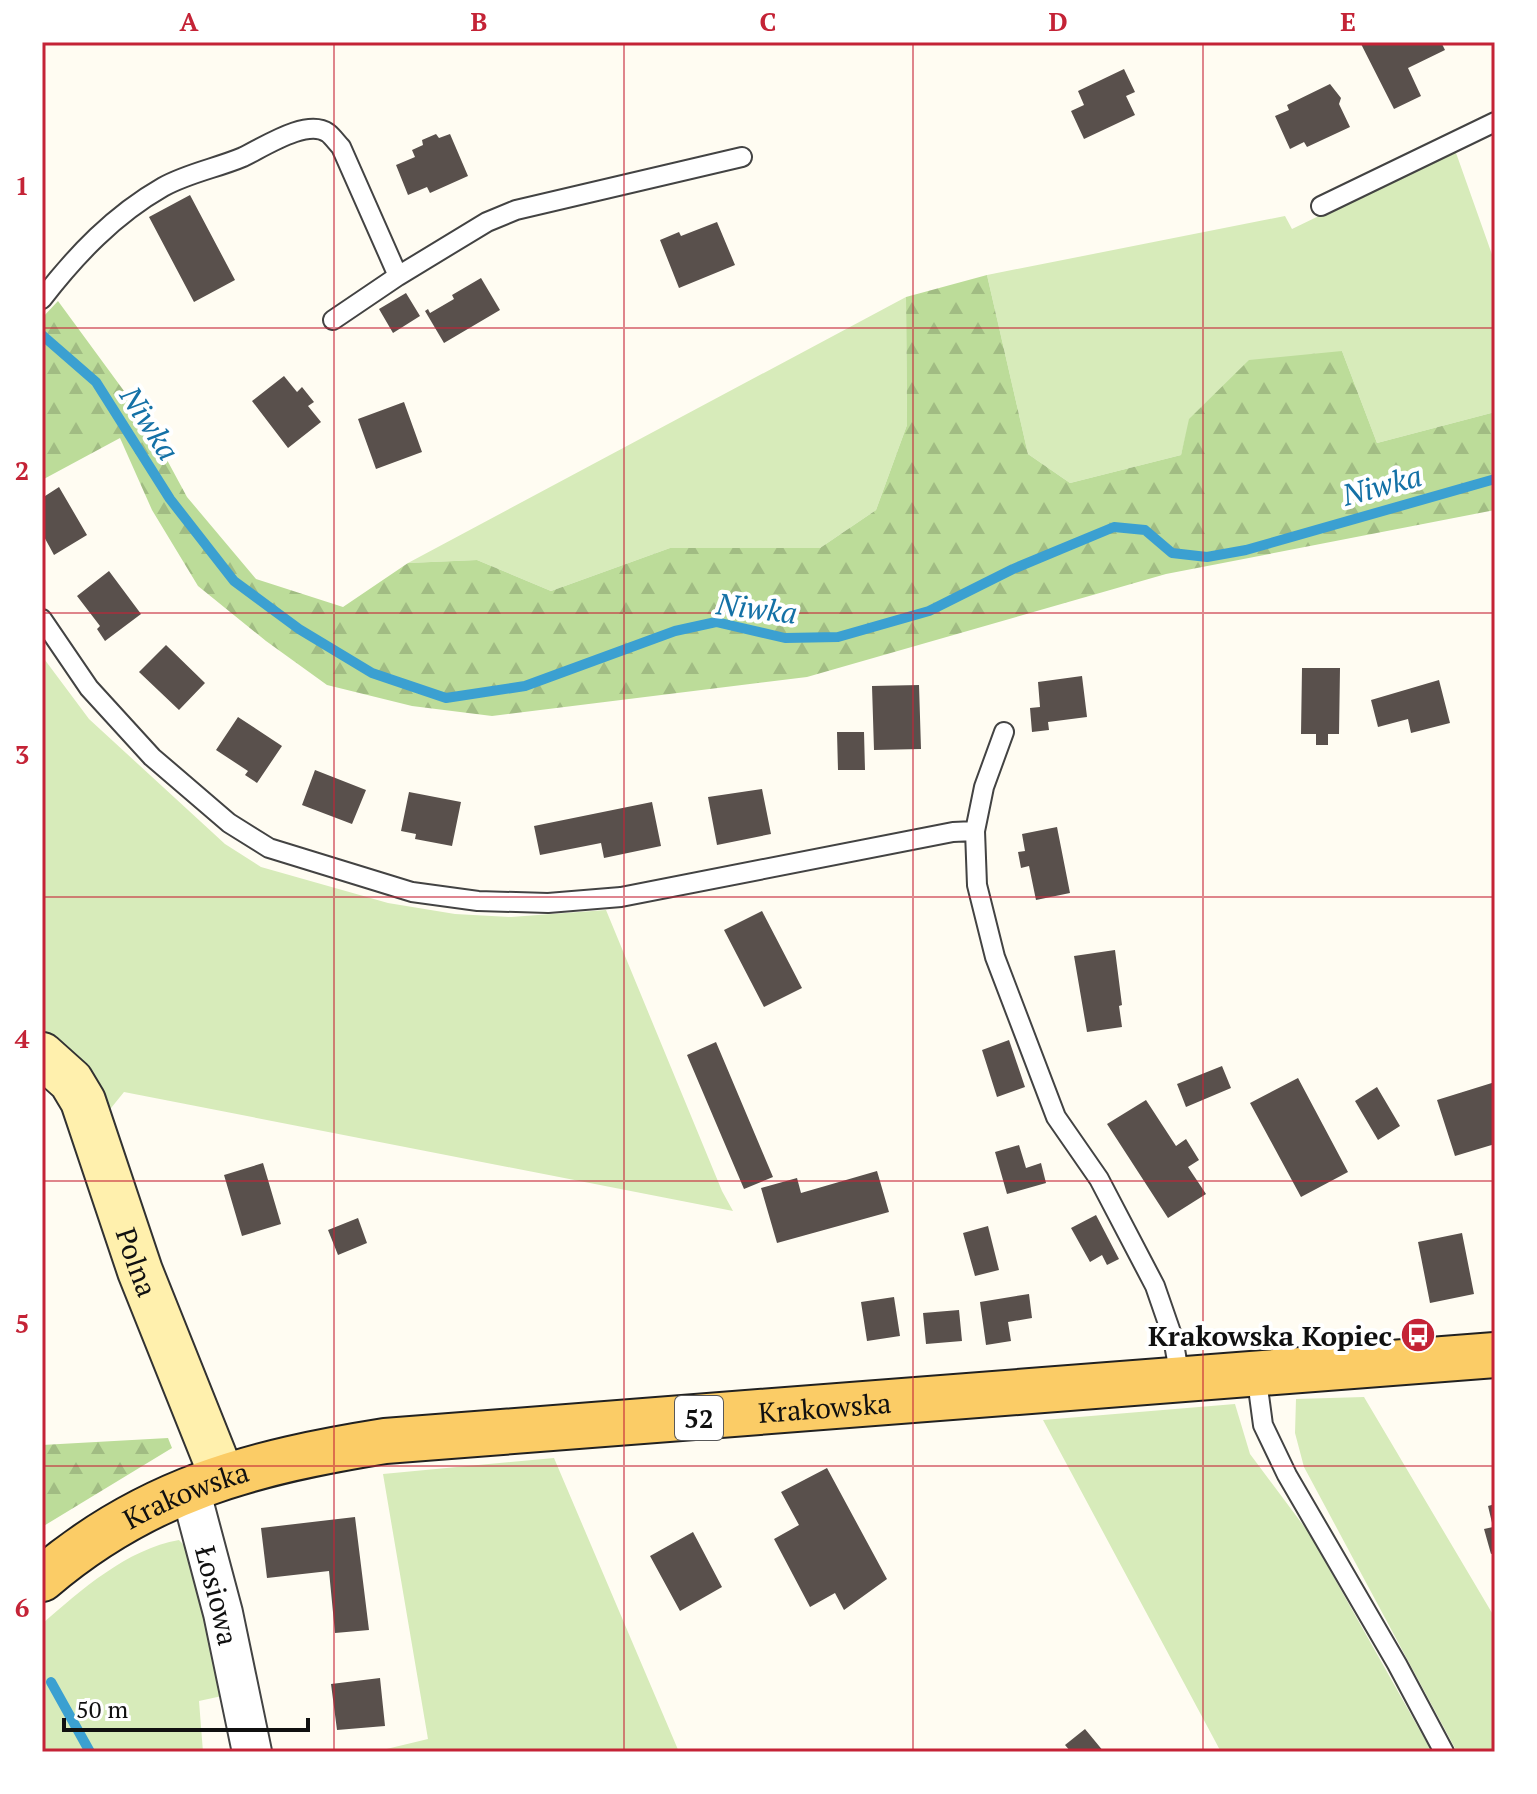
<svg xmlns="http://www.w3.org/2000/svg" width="1537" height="1794" font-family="'PT Serif',serif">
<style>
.grass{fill:#d7ebba}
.forest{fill:url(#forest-firs)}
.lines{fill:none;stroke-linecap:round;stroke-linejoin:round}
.stream{stroke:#3ba0d1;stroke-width:10}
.building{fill:#59504c}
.lane-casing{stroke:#434343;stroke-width:22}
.street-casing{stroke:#434343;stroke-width:42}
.secondary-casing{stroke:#323232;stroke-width:48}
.primary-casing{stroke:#212121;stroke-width:48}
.lane{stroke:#fff;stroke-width:18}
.street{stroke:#fff;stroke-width:38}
.secondary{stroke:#fff0ad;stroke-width:44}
.primary{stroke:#fbcc66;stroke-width:44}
.grid{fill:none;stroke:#c42336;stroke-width:2;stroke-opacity:0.55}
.labels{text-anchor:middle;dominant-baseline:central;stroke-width:8;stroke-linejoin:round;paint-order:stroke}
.shield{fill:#fff;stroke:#585858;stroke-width:2}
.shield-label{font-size:26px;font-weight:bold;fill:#101010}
.street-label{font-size:28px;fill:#101010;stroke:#fff}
.poi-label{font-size:28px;font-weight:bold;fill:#101010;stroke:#fff;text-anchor:end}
.water-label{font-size:30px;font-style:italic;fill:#1471a6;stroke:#fff}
.neatline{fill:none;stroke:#c42336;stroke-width:3}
.grid-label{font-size:26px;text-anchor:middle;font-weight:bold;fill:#c42336}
</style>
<defs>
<pattern id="forest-firs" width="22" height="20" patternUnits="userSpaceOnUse" patternTransform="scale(2)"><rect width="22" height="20" fill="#bcdc99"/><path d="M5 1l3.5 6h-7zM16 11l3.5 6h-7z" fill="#a1bc83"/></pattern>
</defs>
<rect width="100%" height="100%" fill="#fffcf2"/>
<path class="grass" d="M1455,150L1495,263V412L1377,443L1342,351L1190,419L1181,455L1070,483L1028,454L987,275L1285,216L1292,229Z
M906,297L907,425L876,510L820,548H670L551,591L477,560L408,563Z
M42,656L89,719L225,844L261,867L388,903L455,914L511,917L606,910L722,1191L733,1211L124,1092L107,1113L58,1040L42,1030Z
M1364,1397L1495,1618V1752H1457L1304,1467L1295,1433L1296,1399Z
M1235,1404L1250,1454L1309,1533L1432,1752H1221L1043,1420Z
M554,1458L679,1752H374L428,1739L383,1474Z
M179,1540L191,1553L222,1696L199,1701L203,1752H42V1624C81,1590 127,1549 179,1540Z"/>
<path class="forest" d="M987,275L1028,454L1070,483L1181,455L1189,419L1249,360L1342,351L1377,443L1495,412V510L1166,574L807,677L492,716L412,706L327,685L266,641L198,586L152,510L120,438L42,480V318L58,301L146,421L187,497L256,579L343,607L408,563L477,560L551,591L670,548H820L876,510L907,425L906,297Z
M168,1438L172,1448L42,1527V1445Z"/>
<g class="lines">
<path class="stream" d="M42,335L96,382L170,499L234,581L299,629L372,673L446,698L525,686L675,631L716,622L785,638L838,637L929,611L1013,569L1114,527L1145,530L1172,553L1207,557L1246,550L1495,479
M51,1682L90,1752"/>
</g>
<path class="building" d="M1360,42H1441L1445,50L1408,68L1421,96L1394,109Z
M1124,69L1135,92L1126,96L1135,115L1084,139L1071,111L1084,105L1078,91Z
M1330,84L1341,98L1339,104L1350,127L1307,147L1304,142L1290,149L1275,116L1289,110L1287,105Z
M436,134L439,138L450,134L468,176L430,193L427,187L408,195L396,165L415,157L412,150L423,145L422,140Z
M190,195L235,280L194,302L149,217Z
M717,222L735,265L679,288L660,240L679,232L681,236Z
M481,278L500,310L444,343L425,311L428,309L430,313L454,299L452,295Z
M406,293L420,316L393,333L379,309Z
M284,376L297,392L302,387L314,402L308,406L321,422L288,448L252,401Z
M404,402L422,452L376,469L358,419Z
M59,487L87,535L54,555L42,533V498Z
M109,571L141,614L105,641L97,629L100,626L77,596Z
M166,645L205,683L179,710L139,672Z
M1302,668H1340L1339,734H1328V745H1316V734H1301Z
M1082,676L1087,717L1048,722L1049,730L1032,732L1030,708L1040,707L1038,682Z
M1439,680L1450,723L1411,733L1408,719L1378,727L1371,700Z
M919,685L921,749L874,750L872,686Z
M238,717L282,746L257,783L245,775L248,771L216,750Z
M837,732H864L865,770H838Z
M315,770L366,790L352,824L302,805Z
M762,789L771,834L717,845L708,797Z
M409,792L461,802L452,846L415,839L416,834L401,831Z
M652,802L661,846L604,858L601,843L540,855L534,826Z
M1057,827L1070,893L1036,900L1029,866L1021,868L1018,852L1025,851L1022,834Z
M762,911L802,988L764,1007L724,930Z
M1115,950L1122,1005L1119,1006L1122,1027L1087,1032L1074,956Z
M1009,1040L1025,1087L997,1097L982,1050Z
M716,1042L773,1177L744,1189L687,1055Z
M1222,1066L1231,1088L1186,1107L1177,1084Z
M1298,1078L1348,1172L1301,1197L1250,1103Z
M1495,1082V1144L1455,1156L1437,1100Z
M1377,1087L1400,1126L1378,1140L1355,1101Z
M1146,1100L1176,1146L1186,1139L1199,1160L1188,1167L1206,1194L1168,1218L1107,1124Z
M1019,1145L1026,1168L1041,1163L1046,1183L1007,1194L995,1152Z
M263,1163L281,1224L242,1236L224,1175Z
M877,1171L889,1212L777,1243L761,1188L797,1178L801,1193Z
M1096,1215L1119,1259L1107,1265L1102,1255L1090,1262L1071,1228Z
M358,1218L367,1243L338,1255L328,1230Z
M988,1226L999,1270L975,1276L963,1233Z
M1462,1233L1474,1294L1430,1303L1418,1242Z
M1029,1294L1032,1318L1008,1322L1011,1341L986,1345L980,1302Z
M894,1297L900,1336L867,1341L861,1302Z
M959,1310L962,1341L926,1344L923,1313Z
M827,1468L887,1579L844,1610L835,1593L810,1607L774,1539L799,1525L781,1492Z
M1495,1504V1553L1491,1554L1484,1529L1493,1527L1488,1506Z
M355,1517L369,1630L335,1633L329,1571L267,1578L261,1528Z
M693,1532L722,1587L680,1611L650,1556Z
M380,1678L385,1726L337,1730L331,1684Z
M1085,1729L1104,1752H1071L1065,1745Z"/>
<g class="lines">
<g class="lane-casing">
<path id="lane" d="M1321,206L1495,122
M42,299C76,255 114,215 163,187C188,173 217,168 243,157C264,147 307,118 328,133C333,137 337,143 341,147L398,276L487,222L516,210L742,157
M333,320L398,276
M42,619L89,688L152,757L229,823L269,848L412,892L478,901L548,903L621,897L953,832L975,831
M1004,732L984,787L975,831L977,885L995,957L1056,1117L1099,1179L1155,1286L1173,1338L1180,1378
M1256,1373L1263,1425L1287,1475L1397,1664L1444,1752"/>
</g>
<g class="street-casing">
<g id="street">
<path id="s1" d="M190,1489L223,1613L252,1752"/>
</g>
</g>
<g class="secondary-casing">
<g id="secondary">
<path id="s2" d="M42,1055L71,1081L83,1101L140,1271L222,1476"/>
</g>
</g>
<g class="primary-casing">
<g id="primary">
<path id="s3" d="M42,1579C146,1490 253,1462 385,1441L1495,1355"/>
</g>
</g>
<use href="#lane" class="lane"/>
<use href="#street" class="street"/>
<use href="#secondary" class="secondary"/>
<use href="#primary" class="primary"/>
</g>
<path class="grid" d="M334,42V1752M624,42V1752M913,42V1752M1203,42V1752M42,328H1495M42,613H1495M42,897H1495M42,1181H1495M42,1466H1495"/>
<defs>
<g id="bus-disc" transform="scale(1.8)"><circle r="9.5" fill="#c42336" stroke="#fff"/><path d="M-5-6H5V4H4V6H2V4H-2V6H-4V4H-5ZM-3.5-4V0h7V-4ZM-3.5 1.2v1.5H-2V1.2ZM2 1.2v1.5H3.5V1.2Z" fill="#fff"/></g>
</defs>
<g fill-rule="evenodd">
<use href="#bus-disc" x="1418" y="1335"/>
</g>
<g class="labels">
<rect class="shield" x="675" y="1396" width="48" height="44" rx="6"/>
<g class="shield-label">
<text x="699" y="1418">52</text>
</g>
<g class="street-label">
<text stroke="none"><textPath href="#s2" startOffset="232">Polna</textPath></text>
<text stroke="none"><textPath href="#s3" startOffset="816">Krakowska</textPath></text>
<text stroke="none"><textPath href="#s3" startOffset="168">Krakowska</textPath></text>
<text stroke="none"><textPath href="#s1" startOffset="110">Łosiowa</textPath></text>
</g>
<g class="poi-label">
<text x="1392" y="1335">Krakowska Kopiec</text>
</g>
<g class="water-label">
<text transform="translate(150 423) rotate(57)">Niwka</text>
<text transform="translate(1382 485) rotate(-15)">Niwka</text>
<text transform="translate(757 608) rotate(7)">Niwka</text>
</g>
</g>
<rect width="1537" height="1794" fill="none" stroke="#ffffff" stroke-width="88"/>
<path d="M64 1718v12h244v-12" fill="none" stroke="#101010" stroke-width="4"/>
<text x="76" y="1718" font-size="24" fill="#101010" stroke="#ffffff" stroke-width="6" paint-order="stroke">50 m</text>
<rect x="44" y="44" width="1449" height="1706" class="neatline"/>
<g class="grid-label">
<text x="189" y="31">A</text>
<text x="479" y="31">B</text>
<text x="768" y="31">C</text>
<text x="1058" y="31">D</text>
<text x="1348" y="31">E</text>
<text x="22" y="195">1</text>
<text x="22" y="480">2</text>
<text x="22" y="764">3</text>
<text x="22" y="1048">4</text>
<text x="22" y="1333">5</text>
<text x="22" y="1617">6</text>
</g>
</svg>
